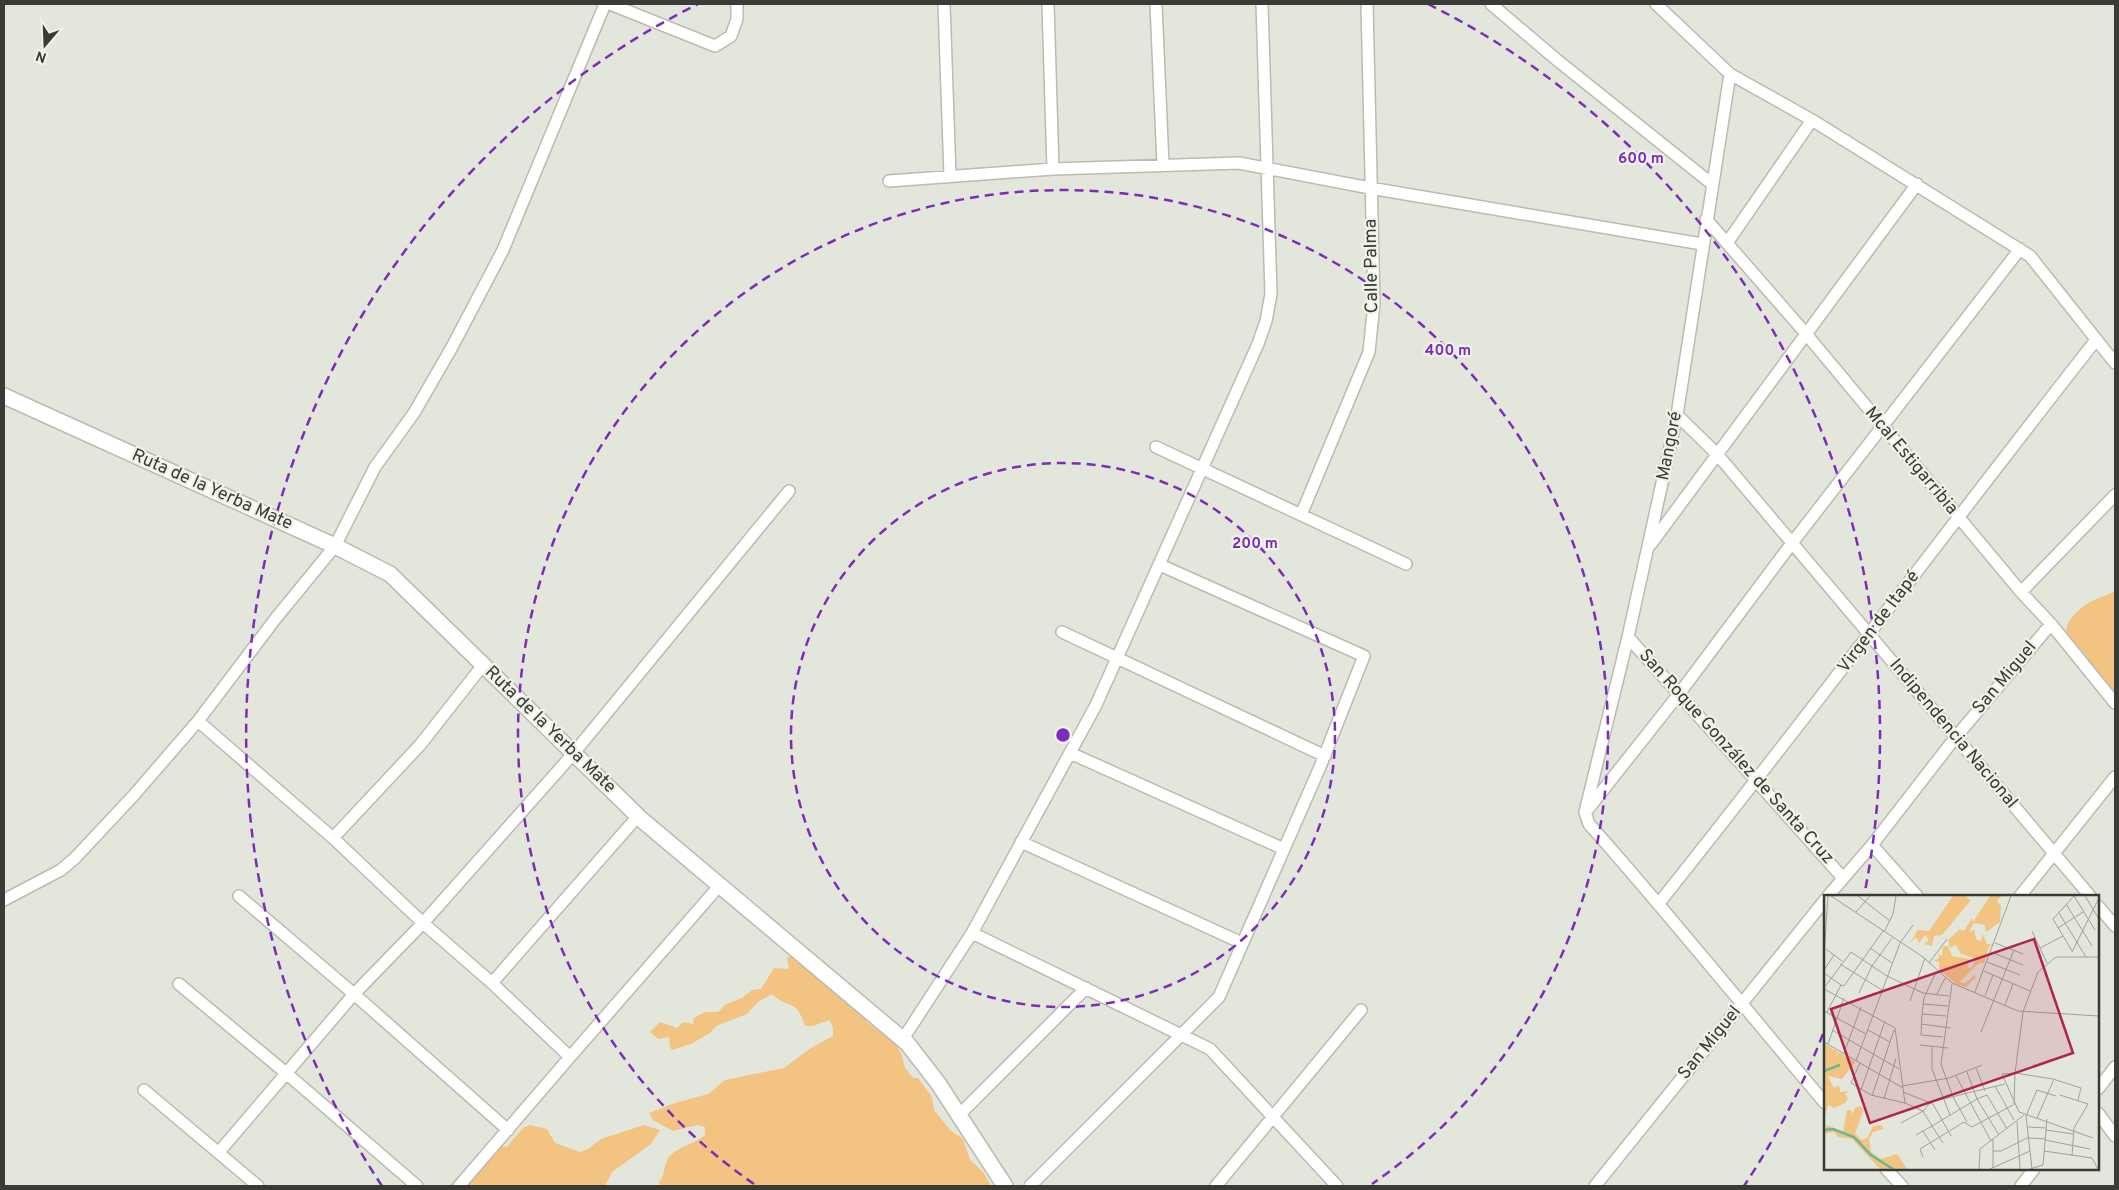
<svg xmlns="http://www.w3.org/2000/svg" width="2119" height="1190" font-family="Overpass,sans-serif">
<style>
.green{fill:#f2c381}
.lines{fill:none;stroke-linecap:round;stroke-linejoin:round}
.street-casing{stroke:#b9bcb0;stroke-width:14}
.secondary-casing{stroke:#b9bcb0;stroke-width:18}
.street{stroke:#fff;stroke-width:11}
.secondary{stroke:#fff;stroke-width:15}
.ring{fill:none;stroke:#7b2cbf;stroke-width:2.5;stroke-dasharray:9 6}
.labels{text-anchor:middle;dominant-baseline:central;stroke-width:4.5;stroke-linejoin:round;paint-order:stroke}
.street-label{font-size:18px;fill:#393b36;stroke:#f0f3e7}
.inset-river{fill:none;stroke:#67b992;stroke-width:2.5}
.inset-road{fill:none;stroke:#9fa298;stroke-width:1}
.view{fill:#b3224c;fill-opacity:0.15;stroke:#b3224c;stroke-width:2.5}
.inset-edge{fill:none;stroke:#393b36;stroke-width:2.5}
.centre{fill:#7b2cbf;stroke:#f0f3e7;stroke-width:2.5}
.ring-label{font-size:15px;text-anchor:middle;font-weight:bold;fill:#7b2cbf;stroke:#f0f3e7;stroke-width:4.5;stroke-linejoin:round;paint-order:stroke}
</style>
<rect width="100%" height="100%" fill="#e3e6da"/>
<path class="green" d="M2115,591V703C2103,687 2096,670 2085,654C2080,647 2070,642 2067,634C2063,623 2079,609 2087,604C2095,598 2107,596 2115,591Z
M791,956H796L821,976L828,987L858,1011L869,1024L894,1041L902,1056L905,1068L913,1078H918L932,1097L934,1110L950,1130L963,1139L970,1160L983,1172L991,1186H660L659,1182C666,1174 663,1164 670,1156C679,1146 695,1144 705,1135V1127L698,1125L673,1131L653,1120L649,1113L675,1103L708,1094L725,1080L784,1068L811,1048L833,1036V1027L829,1020L813,1026H805C796,997 788,1010 772,994L758,1002L747,1014L716,1026L710,1033L691,1044L672,1050L670,1047L669,1037L658,1039L650,1032L660,1022L677,1028L683,1022L693,1024L694,1018L705,1012H718L726,1004L742,998L752,990L761,989L774,968L789,969L787,958Z
M530,1125L547,1129L555,1143L580,1152L588,1149L601,1139L644,1125L660,1130L651,1144L612,1172L605,1186H449L455,1180L471,1173L499,1146L507,1147L523,1128Z"/>
<g class="lines">
<g class="street-casing">
<path id="street" d="M610,4L715,46L731,36L737,19V4
M944,4L950,176
M1048,4L1053,169
M1156,4L1163,165
M1491,4L1557,60L1712,184
M1656,4L1730,74L1812,120L2030,256L2115,363
M889,181L1053,169L1239,163L1370,188L1702,244
M1706,219L1807,335L2021,592L2051,624L2115,703
M1727,243L1812,120
M1677,415L1717,454L2090,896
M1156,447L1406,564
M1301,515L1369,352L1374,304L1367,4
M1651,544L1917,184
M2021,592L2115,495
M1062,632L1325,756
M1628,637L1843,878
M198,721L333,838L423,923L492,983L570,1057
M1070,753L1284,849L1320,767L1364,656L1160,565
M1588,809L1679,694L1792,543L2020,249
M1585,812L1628,637L1677,415L1730,74
M1585,812L1589,824C1670,915 1746,1010 1825,1103
M333,838L420,745L483,665
M1021,842L1242,943
M1872,845L1917,896
M239,896L354,994L508,1130
M1828,896L1872,845L1955,738L2051,624
M2020,896L2115,777
M4,900L61,870L75,858L134,795L198,721L276,618L335,546L375,467L414,413L452,347L503,250L605,4
M1659,903C1808,717 1949,527 2096,340
M2098,906L2115,926
M972,933L1210,1049L1337,1186
M492,983L638,816
M179,984L286,1073L417,1186
M903,1039L972,933L1096,705L1258,344L1266,321L1271,294L1262,4
M2098,1089L2115,1067
M144,1090L258,1186
M2098,1113L2115,1136
M959,1115L1086,988
M219,1152L354,994L423,923L573,754L789,491
M1886,1169L1902,1186
M459,1186L570,1057L720,885
M1030,1186L1219,997L1284,849
M1216,1186L1361,1010
M1595,1186L1825,900
M2021,1186L2034,1169"/>
</g>
<g class="secondary-casing">
<path id="secondary" d="M4,396L335,546L390,574L642,820L907,1043L938,1083L1005,1186"/>
</g>
<use href="#street" class="street"/>
<use href="#secondary" class="secondary"/>
</g>
<g class="ring">
<circle cx="1063" cy="735" r="272"/>
<path d="M754 1184A545 545 0 1 1 1372 1184"/>
<path d="M1823 1034A817 817 0 0 1 1744 1186M382 1186A817 817 0 0 1 698 4M1428 4A817 817 0 0 1 1865 891"/>
</g>
<g class="labels">
<g class="street-label">
<text transform="translate(1372 266) rotate(-91)">Calle Palma</text>
<text transform="translate(1670 446) rotate(-79)">Mangoré</text>
<text transform="translate(1911 461) rotate(50)">Mcal Estigarribia</text>
<text transform="translate(212 490) rotate(24)">Ruta de la Yerba Mate</text>
<text transform="translate(1879 622) rotate(-53)">Virgen de Itapé</text>
<text transform="translate(2005 678) rotate(-50)">San Miguel</text>
<text transform="translate(550 730) rotate(44)">Ruta de la Yerba Mate</text>
<text transform="translate(1953 734) rotate(50)">Indipendencia Nacional</text>
<text transform="translate(1736 757) rotate(48)">San Roque González de Santa Cruz</text>
<text transform="translate(1710 1043) rotate(-51)">San Miguel</text>
</g>
</g>
<g transform="translate(1824 895)">
<rect width="275" height="275" fill="#e3e6da"/>
<path d="M129,1H140L147,5L118,40L110,41L108,51L100,49L105,45L101,40L95,48L92,42L86,48L94,35L105,36ZM166,1H177L173,6L177,11L176,27L162,37L161,30L150,28L145,37L150,35L152,44L157,46L159,39L163,49L171,50L165,51L160,68H155L135,87L142,88L150,80L152,82L142,92L132,89L115,74V67L110,66L115,63L114,59L118,61L119,51H124L128,61L145,64L144,73L148,72L152,64L137,59L132,50L126,53L124,45L136,34L140,36L148,23L149,27ZM0,148L14,157L10,165L15,157L31,167L18,184L4,181L10,193L15,190L16,197L26,196L21,199L24,203L21,208L10,213L4,210L0,225ZM37,211L39,216L31,239L38,245L44,242L49,231L58,230L59,234L49,237L45,244L47,257L57,264L73,259L83,274H56L28,244L14,242L10,237L0,239L3,230L19,237L23,215H27L28,219L32,212Z" fill="#f2c381"/>
<path class="inset-river" d="M0,176L16,170M0,235L9,234L30,242L47,260L69,274"/>
<path class="inset-road" d="M7,1L99,62L128,88L194,116L275,121M34,1L66,26M250,1L271,35M261,1L275,24M242,9L268,51M32,17L46,1M235,18L262,62M234,33L259,17M208,36L223,68M60,37L69,19L72,1M171,48L199,59M46,53L68,68M216,53L239,41M2,54L18,66M248,56L229,24L250,1M167,57L199,70M248,57L275,3M0,61L4,1M163,67L196,80M105,68L123,44M16,69L58,95M0,75L10,60M160,76L206,96M0,78L17,90M128,89L117,169L129,202L143,227M0,93L27,57L63,81L99,98L125,101M0,94L71,133M151,97L187,1M35,98L48,71L68,43M113,99L121,83M161,101L169,80M86,106L101,63M99,109L124,111M181,110L189,89M0,116L42,139M3,117L17,90L20,91L59,36M98,119L100,103L112,77M97,129L127,133M71,133L81,208M8,135L75,174M44,135L66,147M157,137L190,55M119,142L97,140L98,119L122,121M0,147L79,193M4,149L20,103M96,150L124,153M108,152V174L126,220M20,158L37,112M32,166L76,48L89,30M36,168L27,188L47,200L81,208L99,216L108,231L153,204L175,240M152,173L161,196M143,177L153,204L163,200L183,234M132,181L167,246M78,191L125,183L158,170M171,191L190,225M37,195L61,126M79,197L109,209L127,241M236,200L264,209L250,233L248,261M48,201L70,135M60,204L72,163M190,210L191,178L229,184L257,193L254,205M213,223L230,184M193,227L196,274M77,228L99,216L107,207L181,189M204,232L222,233M222,235L249,239M99,236L111,255M92,240L108,231L119,248M205,243L221,244M269,243L195,217L178,179L191,178L199,117L214,77L232,62H275M221,245L266,254M169,256H177L205,242M220,256L268,263L274,274M99,262L96,254L140,227L148,232L189,210M169,273V244M155,274L156,254L200,220M166,274L206,256M206,274L219,270L223,224M208,274L202,221L213,195L232,201"/>
<path class="view" d="M210,44L249,158L46,228L7,114Z"/>
<rect width="275" height="275" class="inset-edge"/>
</g>
<circle cx="1063" cy="735" r="8" class="centre"/>
<g class="ring-label">
<text x="1641" y="163">600 m</text>
<text x="1448" y="355">400 m</text>
<text x="1255" y="548">200 m</text>
</g>
<rect width="2119" height="1190" fill="none" stroke="#393b36" stroke-width="10"/>
<g transform="translate(45 45) rotate(199)" stroke="#f0f3e7" stroke-width="4" paint-order="stroke">
<path d="M0-4L9 19L0 12L-9 19Z" fill="#393b36"/>
<text y="-8" font-size="14" font-weight="bold" text-anchor="middle" fill="#393b36">N</text>
</g>
</svg>
